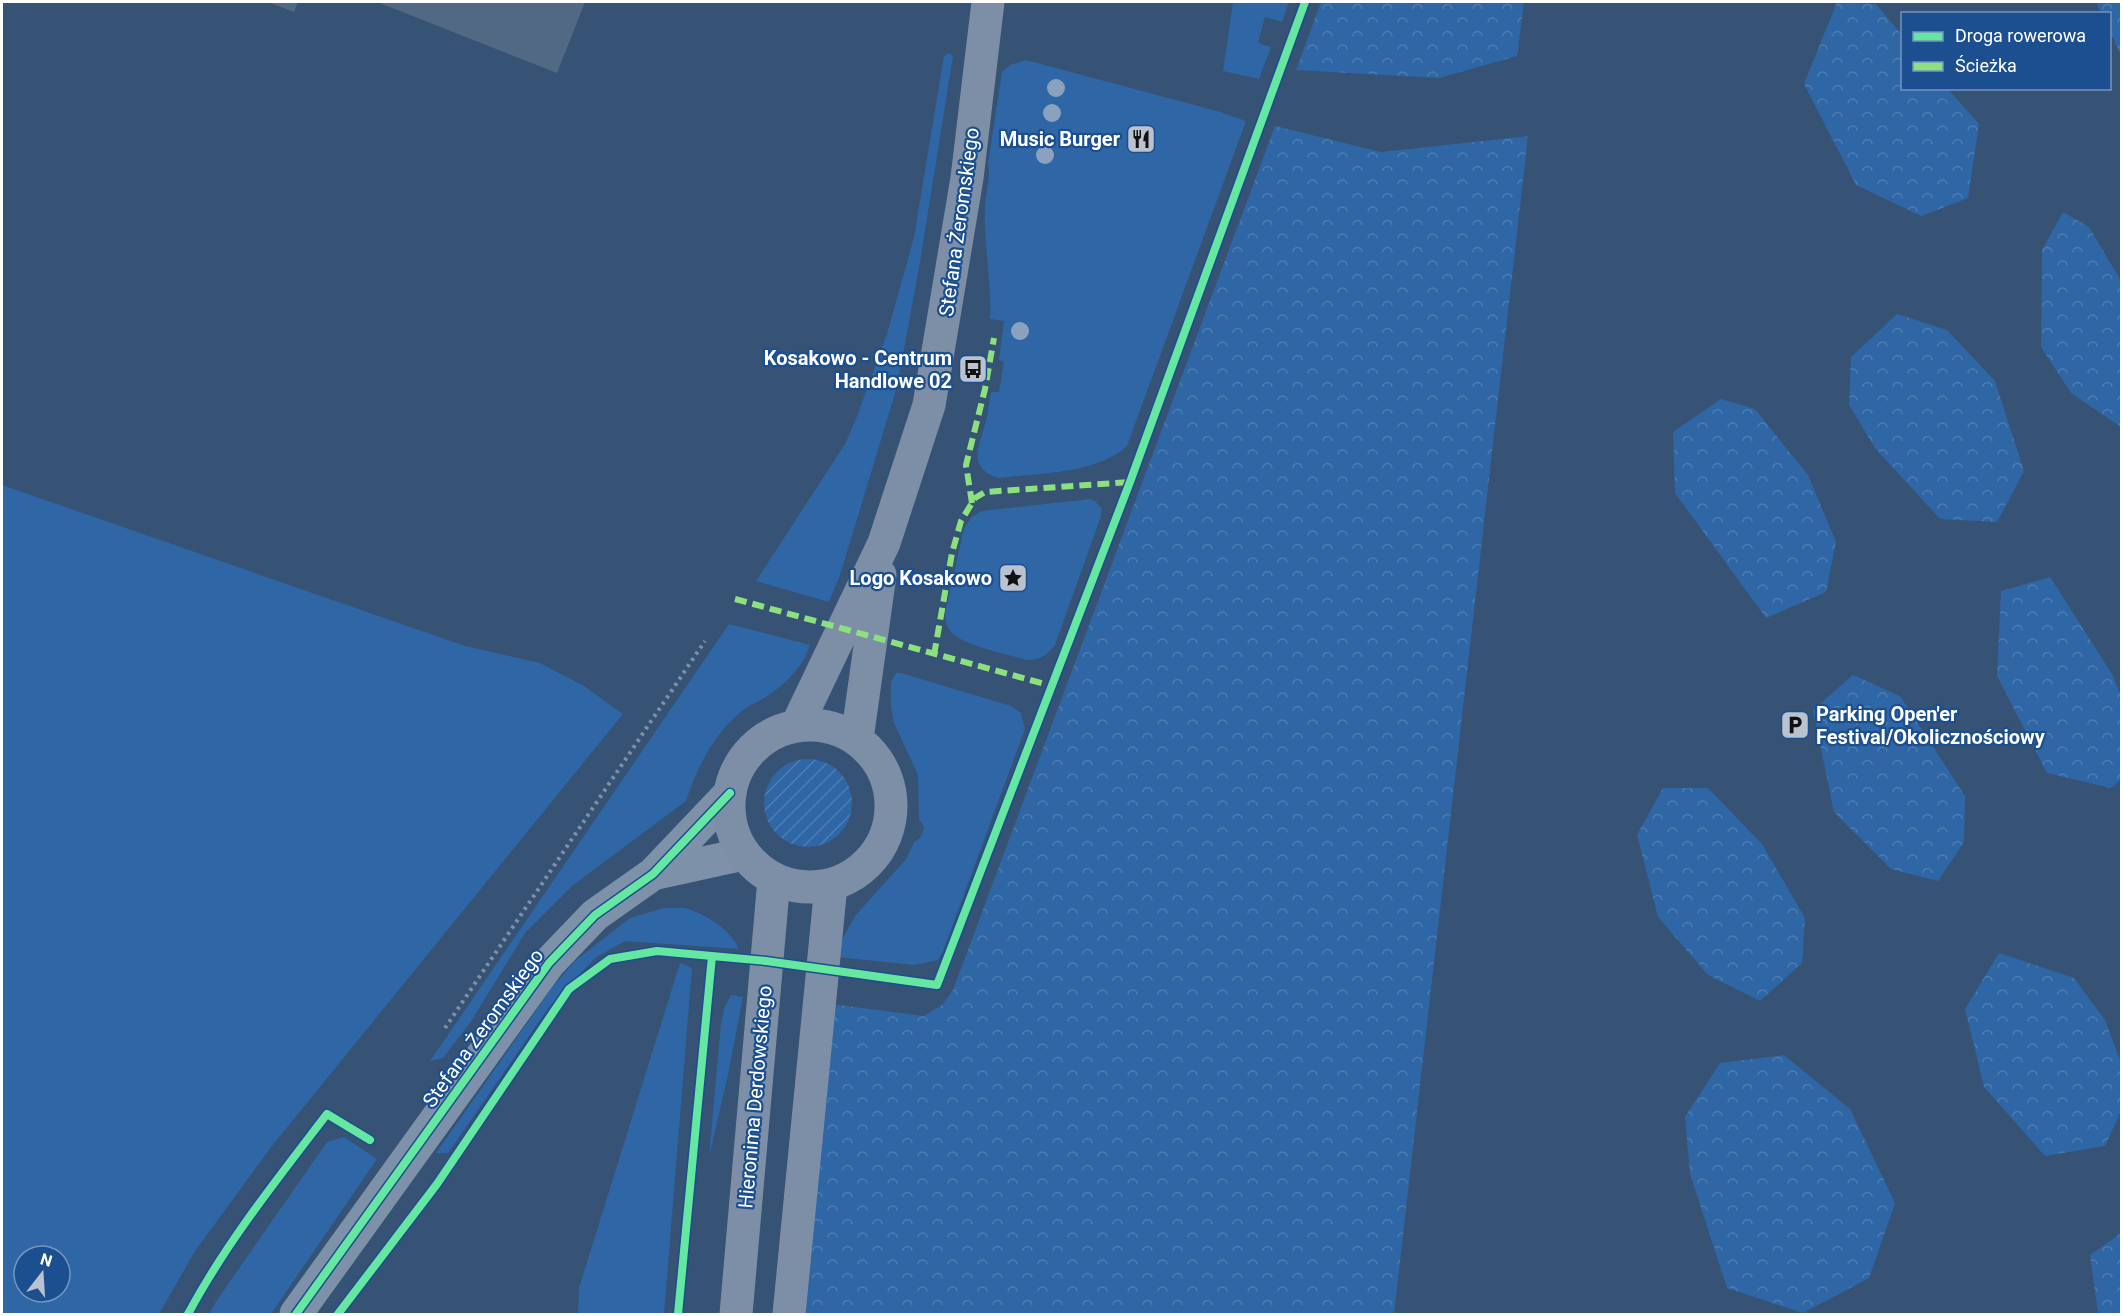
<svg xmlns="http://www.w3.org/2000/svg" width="2123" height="1316" font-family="Roboto,sans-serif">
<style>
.grass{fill:#2f66a5;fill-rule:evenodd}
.forest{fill:url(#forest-crowns)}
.garden{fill:url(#garden-furrows)}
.building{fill:#526984}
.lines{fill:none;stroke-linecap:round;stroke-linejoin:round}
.path{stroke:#7d92a8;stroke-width:4;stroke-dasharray:3 4.5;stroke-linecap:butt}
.minor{stroke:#7d92a8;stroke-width:33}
.major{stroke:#7d8ea7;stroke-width:33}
.quiet{stroke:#8de07e;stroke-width:6;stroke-dasharray:12 6;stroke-linecap:butt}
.cycleway-casing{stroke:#1b4f8f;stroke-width:11}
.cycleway{stroke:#66e7a1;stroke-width:8}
.tree{fill:#8aa2be}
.labels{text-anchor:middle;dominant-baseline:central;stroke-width:4.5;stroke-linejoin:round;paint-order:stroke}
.poi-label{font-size:20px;font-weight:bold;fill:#fff;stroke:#1b4f8f;text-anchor:end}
.street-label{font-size:20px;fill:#fff;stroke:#1b4f8f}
</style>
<defs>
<pattern id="forest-crowns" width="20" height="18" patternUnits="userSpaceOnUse" patternTransform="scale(1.5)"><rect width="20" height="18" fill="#2f66a5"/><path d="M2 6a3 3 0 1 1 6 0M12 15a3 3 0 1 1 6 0" fill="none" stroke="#4e7db2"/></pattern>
<pattern id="garden-furrows" width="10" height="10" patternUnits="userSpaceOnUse" patternTransform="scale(1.5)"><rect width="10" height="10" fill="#2f66a5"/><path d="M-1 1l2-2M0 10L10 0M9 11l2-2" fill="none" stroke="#4e7db2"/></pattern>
</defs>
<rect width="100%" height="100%" fill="#365274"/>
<path class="grass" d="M1233,2H1289L1282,22L1265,17L1258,43L1271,47L1259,79L1223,71Z
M949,53L953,56L920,262L897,387L840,575L829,602L756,581L845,444L856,419L887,334L914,237L944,56Z
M1026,60L1217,111L1246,121L1127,446C1096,474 1040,473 999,478C968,469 978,448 985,425C988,414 989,403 991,392H999L1004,362L999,360L1004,321L990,319C992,281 983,244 985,206C986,196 991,171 988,164L1002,72L1010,65Z
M2,485L465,646L540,663L584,686L623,714L272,1146L195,1251L159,1314H2ZM24,1256H60V1292H24Z
M1090,499L1095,501L1102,509L1100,519L1055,645C1047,655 1041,660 1027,660C1010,655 961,645 951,632C947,627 945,620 945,614L964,528L972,517L981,511Z
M729,624L810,645C803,668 785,684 766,697C758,702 749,705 742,711C714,734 697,767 686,801L572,886L525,933L472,1020L443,1058L430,1061Z
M896,673H901L1011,706L1021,713L1025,729L943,951L938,960L915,965L836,957L843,938L855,916L906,859L914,842L920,838L924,827L919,819L918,775L894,723L891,707V682Z
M664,908C672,908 682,907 689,909C708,916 731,930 739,949L625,941L595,958L549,1007L448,1153H436L553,986L575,961L630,918Z
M680,963L692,968L664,1314H578L579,1288Z
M731,995L743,997L728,1075L709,1157L721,1023L725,1006Z
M344,1137L377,1159L271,1314H209L217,1300L327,1142Z"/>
<path class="forest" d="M1321,2H1524L1517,56L1439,78L1296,70Z
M1837,2L1876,4L1902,35V88L1948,89L1979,124L1968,198L1921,216L1856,185L1804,84Z
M2096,2H2121V56L2110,31V14L2101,13Z
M1275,126L1381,152L1528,136L1394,1314H803L831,1004L924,1016L942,1005L953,990Z
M2063,212L2089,227L2121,281V427L2071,393L2041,347L2042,250Z
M1897,314L1947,330L1995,381L2024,471L1997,522L1940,519L1875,448L1849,405L1851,357Z
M1721,399L1755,409L1808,475L1836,542L1826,592L1766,618L1675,493L1673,432Z
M2050,577L2112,674L2121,696V779L2111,788L2047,773L1997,676L2001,591Z
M1853,675L1900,696L1965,796L1964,842L1938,881L1891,869L1834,812L1813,710Z
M1663,788H1708L1762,844L1805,918L1802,963L1760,1001L1708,975L1658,917L1637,835Z
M1999,953L2074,978L2105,1020L2121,1063L2122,1109L2105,1146L2045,1156L1984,1087L1965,1009Z
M1784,1055L1850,1109L1895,1203L1869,1278L1803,1313L1727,1288L1690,1174L1685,1117L1720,1063Z
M2121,1233V1314H2098L2090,1255Z"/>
<path class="garden" d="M764 803a44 44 0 1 1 88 0a44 44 0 1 1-88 0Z"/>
<path class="building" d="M268,2H298L294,12Z
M377,2H585L557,73Z"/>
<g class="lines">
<path class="path" d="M445,1028L705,641"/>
<path class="minor" d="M653,874L744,854
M296,1314L549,963L595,915L653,874L730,793"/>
<path class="major" d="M797,725L884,543L929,405L967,178L988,2
M729 806a81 81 0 1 1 162 0a81 81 0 1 1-162 0Z
M857,739L880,575
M736,1314L774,879
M789,1314L831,885"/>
<path class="quiet" d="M972,503L966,465L985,389L994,338
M735,599L1052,686
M934,655L952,553L961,521L975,498L985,492L1130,482"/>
<g class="cycleway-casing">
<path id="cycleway" d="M188,1314C226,1243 278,1178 327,1114L370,1140
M296,1314L549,963L595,915L653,874L730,793
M338,1314L437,1184L569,989L610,959L657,951L766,961L937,985L1130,482L1305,2
M678,1314L712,956"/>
</g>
<use href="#cycleway" class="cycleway"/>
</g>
<g class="tree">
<circle cx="1056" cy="88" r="9"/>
<circle cx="1052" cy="113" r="9"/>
<circle cx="1045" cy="155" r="9"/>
<circle cx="1020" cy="331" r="9"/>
</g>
<defs>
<g id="restaurant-square" transform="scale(1.5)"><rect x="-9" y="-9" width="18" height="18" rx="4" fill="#b9c2ce" stroke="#1b4f8f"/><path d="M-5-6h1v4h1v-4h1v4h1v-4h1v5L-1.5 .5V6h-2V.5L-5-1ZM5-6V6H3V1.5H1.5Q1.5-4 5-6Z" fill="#111"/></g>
<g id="bus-square" transform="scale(1.5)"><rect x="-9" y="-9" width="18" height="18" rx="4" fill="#b9c2ce" stroke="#1b4f8f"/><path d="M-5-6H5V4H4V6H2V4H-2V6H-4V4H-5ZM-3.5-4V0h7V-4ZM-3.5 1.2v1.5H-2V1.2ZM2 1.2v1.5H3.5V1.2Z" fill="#111"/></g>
<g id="sight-square" transform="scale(1.5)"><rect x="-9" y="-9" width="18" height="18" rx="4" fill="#b9c2ce" stroke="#1b4f8f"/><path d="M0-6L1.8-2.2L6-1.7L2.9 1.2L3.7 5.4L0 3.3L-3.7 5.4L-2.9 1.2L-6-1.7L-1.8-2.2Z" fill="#111"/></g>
<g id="parking-square" transform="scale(1.5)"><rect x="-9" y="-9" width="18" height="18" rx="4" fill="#b9c2ce" stroke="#1b4f8f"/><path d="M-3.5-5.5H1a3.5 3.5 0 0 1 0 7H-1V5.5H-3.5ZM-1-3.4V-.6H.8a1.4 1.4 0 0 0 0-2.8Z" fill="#111"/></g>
</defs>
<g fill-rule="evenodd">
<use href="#restaurant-square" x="1141" y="139"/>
<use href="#bus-square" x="973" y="369"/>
<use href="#sight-square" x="1013" y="578"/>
<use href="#parking-square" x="1795" y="725"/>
</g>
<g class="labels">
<g class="poi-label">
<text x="1120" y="139">Music Burger</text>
<text x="952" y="358">Kosakowo - Centrum<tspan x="952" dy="23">Handlowe 02</tspan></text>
<text x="992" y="578">Logo Kosakowo</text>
<text x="1816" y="714" text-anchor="start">Parking Open'er<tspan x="1816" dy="23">Festival/Okolicznościowy</tspan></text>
</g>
<g class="street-label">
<text transform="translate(959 222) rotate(-82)">Stefana Żeromskiego</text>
<text transform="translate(483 1028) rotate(-54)">Stefana Żeromskiego</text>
<text transform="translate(755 1097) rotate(-85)">Hieronima Derdowskiego</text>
</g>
</g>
<rect width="2123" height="1316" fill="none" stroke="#ffffff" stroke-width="6"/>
<rect x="1901" y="12" width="210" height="78" fill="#1b4f8f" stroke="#7695bc" stroke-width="1.5"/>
<rect x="1913" y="32" width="30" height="9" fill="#66e7a1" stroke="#7695bc" stroke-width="1.5"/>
<text x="1955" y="42" font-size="18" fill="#ffffff">Droga rowerowa</text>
<rect x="1913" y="62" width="30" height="9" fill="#8de07e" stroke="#7695bc" stroke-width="1.5"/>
<text x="1955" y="72" font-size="18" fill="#ffffff">Ścieżka</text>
<g transform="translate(42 1274) rotate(17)"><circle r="28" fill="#1b4f8f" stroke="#7695bc" stroke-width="1.5"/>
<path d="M0-4.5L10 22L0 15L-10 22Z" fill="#b9c2ce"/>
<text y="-9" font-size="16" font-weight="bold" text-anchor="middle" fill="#ffffff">N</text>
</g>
</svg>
